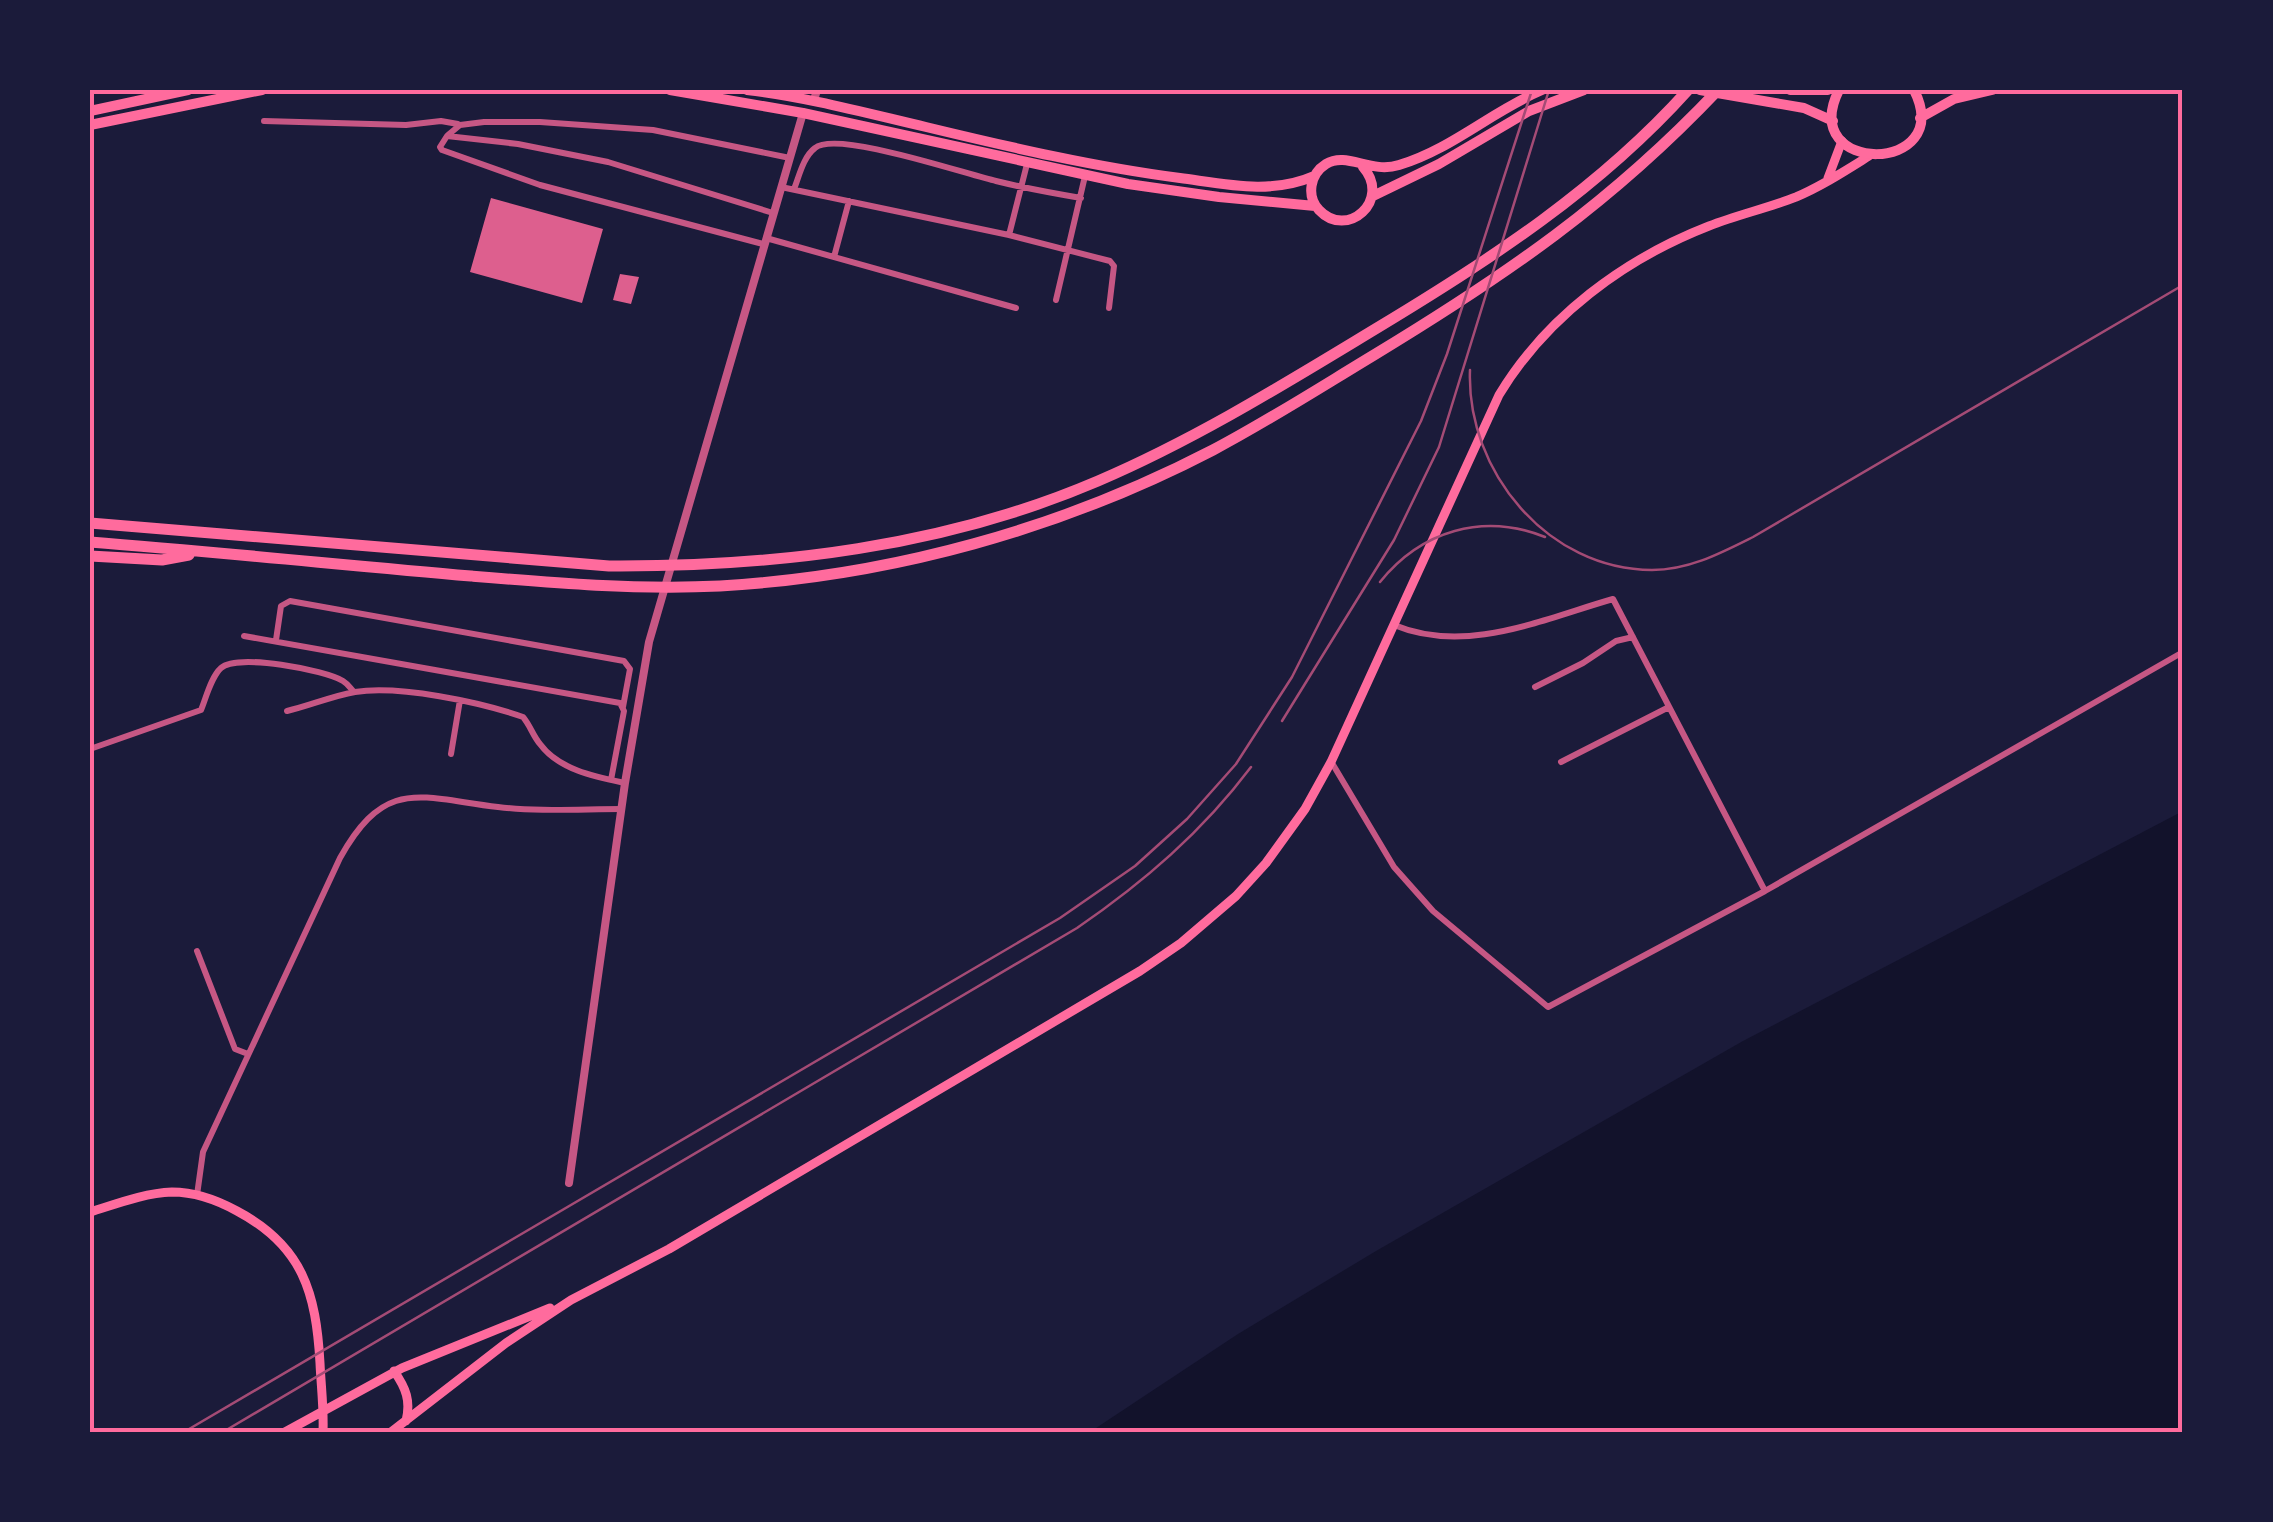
<svg xmlns="http://www.w3.org/2000/svg" width="2273" height="1522" font-family="Montserrat,sans-serif">
<style>
.water{fill:#12122b}
.building{fill:#dd5f8e}
.lines{fill:none;stroke-linecap:round;stroke-linejoin:round}
.minor{stroke:#c65784;stroke-width:6}
.tertiary{stroke:#c65784;stroke-width:8}
.secondary{stroke:#ff6b9d;stroke-width:9}
.trunk{stroke:#ff6b9d;stroke-width:10}
.motorway{stroke:#ff6b9d;stroke-width:11}
.rail{stroke:#a44b75;stroke-width:2.5}
.neatline{fill:none;stroke:#ff6b9d;stroke-width:4}
</style>
<rect width="100%" height="100%" fill="#1b1b3a"/>
<path class="water" d="M2183,811V1432H1090L1238,1334L1376,1251L1743,1041Z"/>
<path class="building" d="M491,198L603,229L582,303L470,272Z
M620,274L639,277L631,304L613,300Z"/>
<g class="lines">
<path class="minor" d="M264,121L406,125L441,121L458,124
M448,135L460,125L484,122H540L653,130L790,158
M781,187L1009,235L1110,261L1114,266L1109,308
M794,189C799,177 803,157 815,148C837,130 965,174 996,181C1024,188 1052,193 1081,198
M1009,235L1027,164
M766,238L1016,308
M763,244L540,185L442,150L440,147L447,136L518,144L608,162L773,213
M834,257L849,201
M1056,300L1085,176
M1394,625C1466,655 1543,619 1613,599L1765,891
M244,636L620,703L624,711L611,780
M276,640L281,606L290,601L624,661L630,669L623,707
M1535,687L1583,663L1616,641L1633,637
M287,711C309,706 332,696 355,692C399,685 480,702 523,717C530,725 533,736 540,744C559,770 596,777 625,783
M90,749L201,710C206,698 211,677 221,668C237,653 325,670 343,681C348,684 350,688 354,692
M451,754L460,700
M1561,762L1669,707
M1332,763L1394,867L1433,911L1548,1007L1765,891L2183,652
M197,951L235,1049L248,1054
M197,1195L203,1152L340,858C386,776 420,798 498,807C538,812 581,809 622,809"/>
<path class="tertiary" d="M814,100L817,90
M569,1183L625,783L649,642L803,113"/>
<path class="secondary" d="M1828,178L1842,141
M90,1212C116,1204 144,1193 172,1192C195,1192 217,1200 237,1211C303,1246 316,1293 320,1363C321,1386 324,1409 323,1432
M394,1371C406,1388 411,1401 406,1421
M285,1432L402,1368L550,1308
M391,1432L506,1343L571,1300L669,1249L1140,971L1181,943L1236,896L1266,863L1305,809L1331,762L1499,395C1546,317 1624,259 1709,226C1737,215 1768,208 1796,197C1822,186 1845,171 1869,156"/>
<path class="trunk" d="M670,90L803,113L1128,184L1219,197L1315,206
M747,90C807,97 866,113 926,127C1009,147 1095,167 1180,178C1225,184 1271,195 1314,176
M1700,90L1804,108L1833,121
M1790,90H1828
M1839,90C1796,176 1957,175 1914,90
M90,111L188,90
M1920,118L1954,99L1992,90
M90,125L262,90
M1363,167C1392,200 1347,240 1319,210C1306,196 1310,174 1326,164C1347,151 1370,174 1399,165C1452,149 1492,111 1542,90
M1373,196L1439,164L1529,111L1584,90"/>
<path class="motorway" d="M90,523L609,566C775,567 944,547 1098,481C1196,439 1286,383 1377,328C1490,260 1599,189 1688,90
M90,542C217,552 344,565 471,576C554,583 636,590 720,586C891,576 1061,529 1213,450C1268,421 1321,387 1374,355C1506,275 1611,203 1718,90
M90,556L162,560L189,555"/>
<path class="rail" d="M1470,370C1466,471 1548,570 1652,570C1689,570 1721,553 1753,537L2183,285
M1380,582C1421,531 1483,512 1545,537
M1282,721L1394,540L1439,447L1549,90
M184,1432L1060,918L1135,866L1187,819L1236,764L1292,677L1421,421L1447,354L1532,90
M223,1432L1077,928C1144,882 1202,832 1251,767"/>
</g>
<rect width="2273" height="1522" fill="none" stroke="#1b1b3a" stroke-width="185"/>
<rect x="92" y="92" width="2088" height="1338" class="neatline"/>
</svg>
